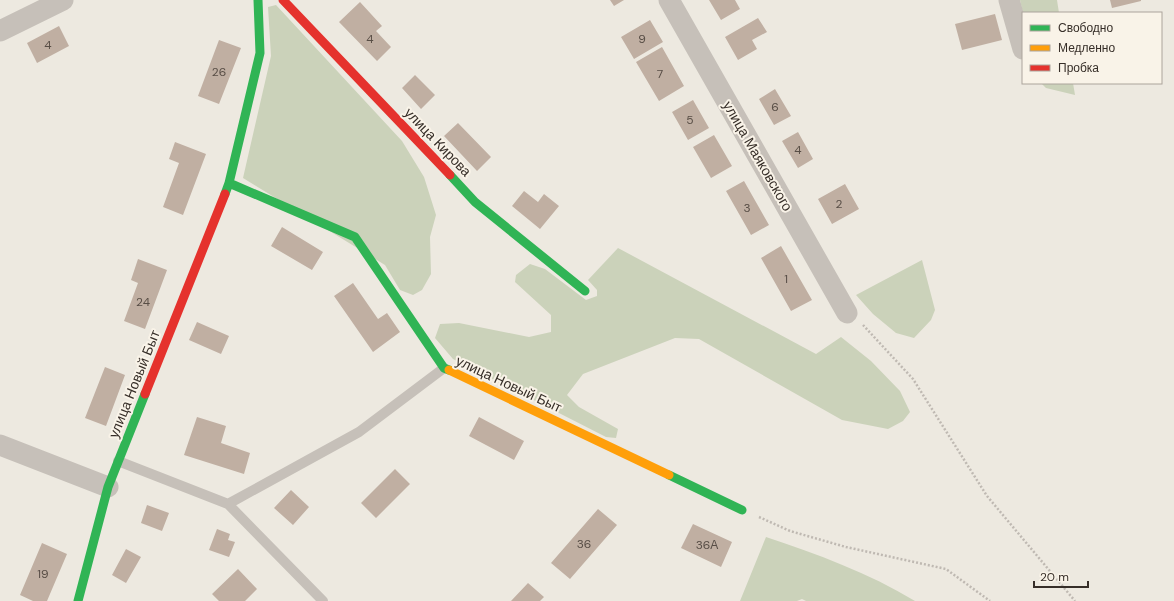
<svg xmlns="http://www.w3.org/2000/svg" width="1174" height="601" font-family="'DM Sans',sans-serif">
<style>
.green{fill:#cbd2ba}
.building{fill:#c0afa2}
.lines{fill:none;stroke-linecap:round;stroke-linejoin:round}
.path{stroke:#bfb9b2;stroke-width:2.5;stroke-dasharray:2 2;stroke-linecap:butt}
.lane{stroke:#c6c0b9;stroke-width:10}
.street{stroke:#c6c0b9;stroke-width:21}
.fast{stroke:#30b455;stroke-width:9}
.slow{stroke:#ff9f0a;stroke-width:9}
.jam{stroke:#e5322d;stroke-width:9}
.labels{text-anchor:middle;dominant-baseline:central;stroke-width:4;stroke-linejoin:round;paint-order:stroke}
.number-label{font-size:12px;fill:#584e46}
.street-label{font-size:14px;fill:#362e28;stroke:#f9f3e8}
</style>
<rect width="100%" height="100%" fill="#ede9e0"/>
<path class="green" d="M1020,0H1057L1059,13H1023Z
M276,5L402,141L424,177L436,215L430,237L431,274L422,290L413,295L400,290L385,265L243,178L271,56L268,7Z
M1041,83H1073L1075,95L1046,88Z
M618,248L816,354L841,337L871,361L900,391L910,412L903,421L888,429L842,420L699,339L675,338L583,374L567,395L579,407L618,429L616,438L606,437L453,359L435,338L440,324L459,323L529,337L551,332V315L515,282L516,275L530,264L545,269L586,300L597,296V290L588,280Z
M922,260L935,310L931,320L914,338L896,333L873,314L856,295Z
M766,537C817,554 869,573 915,601H806L802,599L797,601H740Z"/>
<path class="building" d="M610,0H624L614,6Z
M709,0H735L740,9L721,20Z
M1110,0H1141V1L1112,8Z
M360,2L382,26L376,31L391,47L377,61L339,22Z
M995,14L1002,40L962,50L955,24Z
M758,18L767,32L752,40L757,49L738,60L725,37Z
M650,20L663,42L634,59L621,37Z
M59,26L69,46L37,63L27,43Z
M219,40L241,48L219,104L198,96Z
M662,47L684,86L659,101L636,62Z
M415,75L435,95L421,109L402,88Z
M775,89L791,116L774,125L759,99Z
M693,100L709,128L688,140L672,112Z
M458,123L491,157L477,171L444,136Z
M798,132L813,159L798,168L782,141Z
M714,135L732,166L711,178L693,147Z
M175,142L206,154L183,215L163,207L179,163L169,159Z
M744,181L769,225L751,235L726,191Z
M845,184L859,209L832,224L818,199Z
M524,191L538,202L544,194L559,206L540,229L512,206Z
M282,227L323,252L312,270L271,246Z
M781,246L812,300L791,311L761,258Z
M138,259L167,270L145,329L124,321L138,283L131,280Z
M353,283L378,319L387,313L400,332L373,352L334,296Z
M197,322L229,336L221,354L189,340Z
M105,367L125,375L106,426L85,418Z
M197,417L226,426L221,443L250,453L244,474L184,455Z
M479,417L524,441L514,460L469,436Z
M395,469L410,484L376,518L361,503Z
M291,490L309,507L293,525L274,508Z
M147,505L169,513L162,531L141,523Z
M598,509L617,525L570,579L551,563Z
M693,524L732,542L721,567L681,548Z
M217,529L230,534L228,540L235,542L229,557L209,550Z
M42,543L67,554L47,601H33L20,595Z
M126,549L141,557L126,583L112,575Z
M238,569L257,589L245,601H219L212,594Z
M528,583L544,597L540,601H511Z"/>
<g class="lines">
<path class="path" d="M863,325L913,379L987,496L1075,601
M759,517L790,531L846,547L946,569L990,601"/>
<path class="lane" d="M118,461L228,504L323,601
M228,504L359,432L444,368"/>
<path class="street" d="M669,0L847,313
M1009,0L1023,49
M0,31L63,0
M0,445L108,487"/>
<path class="fast" d="M450,175L475,202L585,291
M229,183L355,237L444,368L449,370
M225,194L229,183L260,53L258,0
M669,475L742,510
M78,601L108,487L145,394"/>
<path class="slow" d="M449,370L669,475"/>
<path class="jam" d="M283,0L450,175
M145,394L225,194"/>
</g>
<g class="labels">
<g class="number-label">
<text x="370" y="39">4</text>
<text x="642" y="39">9</text>
<text x="48" y="45">4</text>
<text x="219" y="72">26</text>
<text x="660" y="74">7</text>
<text x="775" y="107">6</text>
<text x="690" y="120">5</text>
<text x="798" y="150">4</text>
<text x="839" y="204">2</text>
<text x="747" y="208">3</text>
<text x="786" y="279">1</text>
<text x="143" y="302">24</text>
<text x="584" y="544">36</text>
<text x="707" y="545">36А</text>
<text x="43" y="574">19</text>
</g>
<g class="street-label">
<text transform="translate(438 142) rotate(46)">улица Кирова</text>
<text transform="translate(758 156) rotate(60)">улица Маяковского</text>
<text transform="translate(134 384) rotate(-68)">улица Новый Быт</text>
<text transform="translate(509 384) rotate(25)">улица Новый Быт</text>
</g>
</g>
<rect x="1022" y="12" width="140" height="72" fill="#f9f3e8" stroke="#aba49b"/>
<rect x="1030" y="25" width="20" height="6" fill="#30b455" stroke="#aba49b"/>
<text x="1058" y="32" font-size="12" fill="#362e28">Свободно</text>
<rect x="1030" y="45" width="20" height="6" fill="#ff9f0a" stroke="#aba49b"/>
<text x="1058" y="52" font-size="12" fill="#362e28">Медленно</text>
<rect x="1030" y="65" width="20" height="6" fill="#e5322d" stroke="#aba49b"/>
<text x="1058" y="72" font-size="12" fill="#362e28">Пробка</text>
<path d="M1034 581v6h54v-6" fill="none" stroke="#362e28" stroke-width="2"/>
<text x="1040" y="581" font-size="12" fill="#362e28" stroke="#f9f3e8" stroke-width="3" paint-order="stroke">20 m</text>
</svg>
